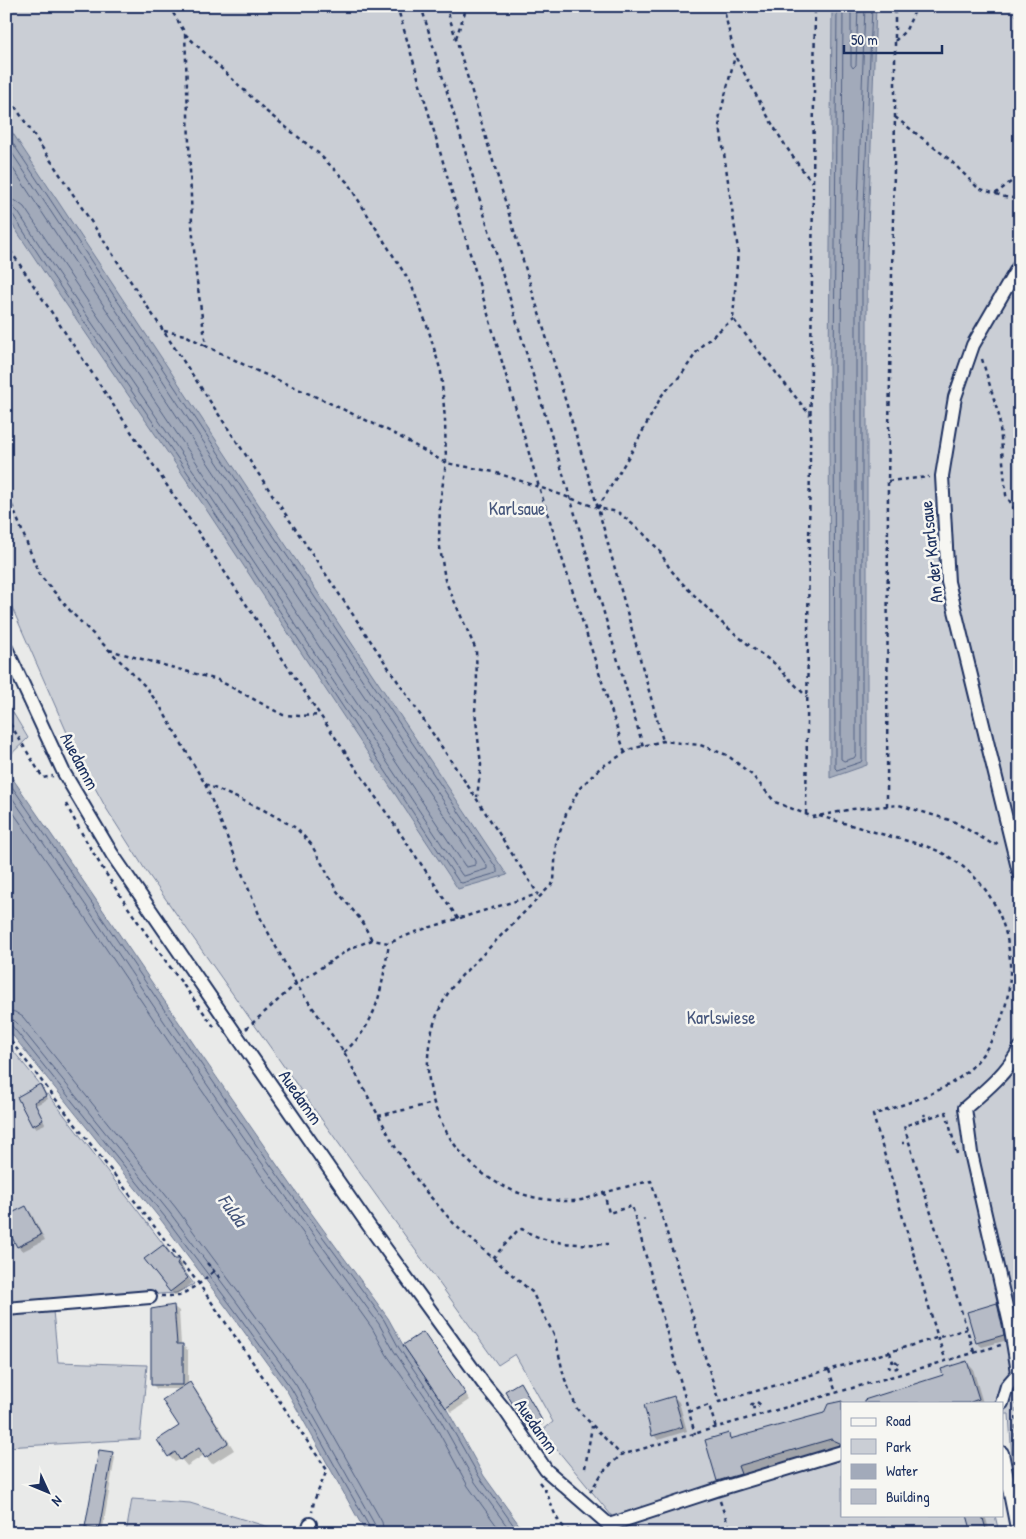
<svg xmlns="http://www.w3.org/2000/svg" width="1026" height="1539" font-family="'Patrick Hand',sans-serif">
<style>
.green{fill:#caced5;stroke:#727e9a}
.water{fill:#a2aaba;stroke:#6c7995}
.shadow{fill:#0003}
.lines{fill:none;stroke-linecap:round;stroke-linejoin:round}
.shore{stroke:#516083;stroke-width:1}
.building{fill:#b6bbc6;stroke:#1b2f5e}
.minor-casing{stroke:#1b2f5e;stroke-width:16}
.path{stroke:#1b2f5e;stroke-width:2.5;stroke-dasharray:4 4;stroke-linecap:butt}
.minor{stroke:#f6f6f2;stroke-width:12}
.labels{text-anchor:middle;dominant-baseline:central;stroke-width:5;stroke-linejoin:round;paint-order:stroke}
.park-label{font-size:18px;fill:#47577c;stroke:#f6f6f2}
.street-label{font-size:18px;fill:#1b2f5e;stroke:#f6f6f2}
.water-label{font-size:19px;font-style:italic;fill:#44547a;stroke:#f6f6f2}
</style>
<rect width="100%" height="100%" fill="#e9eae9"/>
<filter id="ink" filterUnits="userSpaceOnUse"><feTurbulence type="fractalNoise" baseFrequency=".02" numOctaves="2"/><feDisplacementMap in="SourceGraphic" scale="10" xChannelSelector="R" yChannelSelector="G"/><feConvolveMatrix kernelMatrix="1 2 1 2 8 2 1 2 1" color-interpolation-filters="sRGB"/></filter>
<g filter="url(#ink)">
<path class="green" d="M6,6H1007L1020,20V1498L1012,1459L1009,1414H1002V1403H842V1515H995L999,1533H626L559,1452L539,1433L553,1422L515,1354L498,1365L304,1095L146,871L106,808L76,753L6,594Z
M6,701L28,738L6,759Z
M6,1042L40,1084L46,1095L48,1094L194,1284L176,1293L6,1303Z
M53,1311L58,1362L147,1365L140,1439L6,1447V1315Z
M132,1499L190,1503L288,1533H126Z"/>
<path class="water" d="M832,6H876L867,257V765L830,778L829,367Z
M6,123L255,499L507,875L458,889L194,491L44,272L6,215Z
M6,769C93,893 175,1019 262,1143C302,1202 346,1260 388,1318L403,1345L446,1408L484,1476L525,1533H366L287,1391L229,1311L161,1220L6,1027Z"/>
<path class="shadow" d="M40,1086L48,1099L36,1105L45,1124L36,1128L33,1125L18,1097Z
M26,1208L31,1213L45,1240L23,1251L18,1247L6,1223Z
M163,1246L175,1260H178L183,1265L182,1270L192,1283L175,1296L171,1291Z
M997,1305L1001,1309L1008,1340L982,1347L977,1343Z
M174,1307L179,1311L181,1345L188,1350V1386L190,1384L196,1390L234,1450L212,1464L204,1455L187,1466L181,1459L175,1462L169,1456L180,1427L182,1389H157L152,1384Z
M423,1333L427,1338L470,1400L452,1412L447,1407Z
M966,1362L973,1369L983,1403H861L945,1376Z
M521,1385L544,1424L531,1431L530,1430Z
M674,1397L679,1402L687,1431L658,1440L654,1435Z
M843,1402L845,1403H842V1447L839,1445L744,1473L746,1481L725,1487L718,1481L728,1435L733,1439L824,1414L829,1405Z
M100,1452L112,1454L115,1457L102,1533H87V1528Z
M968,1515H985L990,1533H973Z"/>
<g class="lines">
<path class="shore" d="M837,6L834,367L835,768L837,770L861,762L862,760V257L872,6
M843,6L841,367V759L844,761L854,758L856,755V257L865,6
M851,6V65L853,68L856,65L858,6
M6,133L251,502L497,869V873L462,883L459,882L198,488L48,269L13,215L6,213
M6,144L246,506L487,866V869L464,876L462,875L203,485L53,266L18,212L13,207L6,206
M6,158L239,510L475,861V865L467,867L465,866L209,481L24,207L16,201L6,199
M6,778C91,900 173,1024 257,1146C298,1205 342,1262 384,1320L399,1348L442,1411L480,1478L519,1533
M6,789C90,909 169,1032 254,1152C295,1210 337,1266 379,1324L394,1351L437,1414L475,1482L512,1533
M6,802C88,919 165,1039 247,1156C288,1214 331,1270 372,1328L387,1355L431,1418L468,1486L502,1533
M6,1010L15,1012L23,1017L176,1208L244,1300L302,1380L382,1522L384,1533
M6,1018L12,1019L17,1023L170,1213L238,1304L296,1385L375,1525L377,1533
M6,1024L12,1026L165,1217L233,1308L291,1388L370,1528V1533"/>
</g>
<path class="building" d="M40,1084L46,1096L34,1102L43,1120L32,1126L17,1097Z
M26,1206L41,1235L17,1247L6,1226V1216Z
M163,1245L174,1259H179L177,1264L188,1278L170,1292L144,1259Z
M997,1303L1004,1335L976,1343L967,1312Z
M174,1305L177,1344H183V1385H151V1309Z
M423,1332L466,1394L446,1408L403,1345Z
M967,1361L979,1399L968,1403H864V1400L943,1375L941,1369Z
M190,1382L228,1443L205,1458L199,1448L180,1460L175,1452L168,1457L157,1440L179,1426L162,1400Z
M520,1382L543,1422L529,1431L505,1391Z
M674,1396L683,1427L652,1436L644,1405Z
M842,1401V1444L831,1439L738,1466L741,1474L717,1481L705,1440L729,1433L730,1439L824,1413L828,1404Z
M99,1450L113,1452L99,1529L85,1527Z
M967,1515H982L987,1533H972Z"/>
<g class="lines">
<g class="minor-casing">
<path id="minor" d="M1020,264L973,345L955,397L942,476L948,582L1020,876
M6,648L64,773L112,854L237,1036L369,1226L483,1383L505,1410L546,1470L607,1523L615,1533
M6,1309L150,1297
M1018,1372L1010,1324L971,1153L965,1108C985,1091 1008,1072 1020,1048
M1002,1403L1007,1386L1020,1371
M1002,1453L1018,1533
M609,1525L716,1490L842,1452
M307,1533L310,1524"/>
</g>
<path class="path" d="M169,6L185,33L192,224L196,274L206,346L257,371L321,399L391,432L446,463L494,472L539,487L598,508L618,512L643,533L659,550L670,569L684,585L722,623L755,650L774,663L807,697
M397,6L539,487L625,753
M421,6L570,497L643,746
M446,6L598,508L663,741
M723,6L735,56L719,119L738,250L733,319L810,415
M185,34L267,112L318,153L347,182L411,284L428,328L441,372L445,420L446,463L440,502L439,541L445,580L476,650L477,681L475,711L481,765L477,797
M456,38L467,6
M895,41L906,30L917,6
M736,58C759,100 781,145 812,182
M6,93L225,424L476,798L538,894
M895,117L949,159L978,188L1005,197L1020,199
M995,194L1020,175
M6,244L320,715L459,920
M164,331L185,335L206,346
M982,359L999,416L1006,495L1020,518
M888,481L929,477
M6,490L39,574L72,613L146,687L161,708L205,784L261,919L296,984L344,1052L397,1150L421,1186L456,1226L532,1292L555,1337L564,1377L577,1409L621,1455
M598,508L632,451L662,395L682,374L700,347L733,319
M109,650L218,680L283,715L299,716L320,715
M6,717L43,778L53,776
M205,784L262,809L296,828L311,844L337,891L361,920L372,940
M66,804C107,884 162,956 215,1028
M887,806L888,481L895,117V6
M806,814L815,6
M819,816C845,823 870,831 896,838C918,844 936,847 955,861C1026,908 1026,1014 969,1070C942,1094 906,1103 873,1115L938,1338L946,1361
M246,1029L296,984L351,948L372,940L389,943L418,931L538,894
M6,1035L199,1284L327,1470L314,1501L312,1512
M344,1052C380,1021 381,987 389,944
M924,1114L925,1116
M378,1116L434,1103
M902,1143H904
M957,1154L946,1112L904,1126L974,1352
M604,1192L609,1213L632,1206L695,1434
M643,1220L645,1219
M493,1258L518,1230L522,1229C547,1245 579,1245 608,1244
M207,1263L221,1279
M161,1296H179L199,1284L214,1271
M967,1329L719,1402L651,1181C636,1184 621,1188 607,1192C599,1194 592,1197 585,1199C575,1202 562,1201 551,1200C456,1191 399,1086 443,1002C454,980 471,967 487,950C509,927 532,905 554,882L556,844L566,814L579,789L600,768L631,749L663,741L700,745L727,755L752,775L775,802L813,817L853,809L899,805L953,821L994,845L999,841
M890,1352L893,1362
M895,1361L899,1364L897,1368L893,1369L888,1367L891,1362Z
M829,1370L836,1393
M1017,1401L1015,1445L1020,1467
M757,1402L761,1405L758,1407
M753,1403L750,1408H755
M689,1412L709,1405L716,1428
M585,1468L592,1426
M539,1482C543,1487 546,1491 548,1496C554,1511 557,1527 574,1533
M590,1492L603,1472L621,1455L1001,1345
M720,1501L731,1533"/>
<use href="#minor" class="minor"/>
</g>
</g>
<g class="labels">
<g class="park-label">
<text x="517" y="508">Karlsaue</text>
<text x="721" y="1017">Karlswiese</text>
</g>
<g class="street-label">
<text transform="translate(931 552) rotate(-96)">An der Karlsaue</text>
<text transform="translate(80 761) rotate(62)">Auedamm</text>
<text transform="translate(301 1097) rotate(55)">Auedamm</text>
<text transform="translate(537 1426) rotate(55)">Auedamm</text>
</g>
<g class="water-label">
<text transform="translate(233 1210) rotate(54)">Fulda</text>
</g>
</g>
<rect width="1026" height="1539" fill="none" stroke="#f6f6f2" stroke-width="25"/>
<rect x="12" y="12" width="1001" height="1514" fill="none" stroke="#1b2f5e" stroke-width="2" filter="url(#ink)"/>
<rect x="841" y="1402" width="162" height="115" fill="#f6f6f2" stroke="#9ea6b7"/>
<rect x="851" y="1418" width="25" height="8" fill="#f6f6f2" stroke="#9ea6b7"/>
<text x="886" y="1426" font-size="15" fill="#1b2f5e">Road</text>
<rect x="851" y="1439" width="25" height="15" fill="#caced5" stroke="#9ea6b7"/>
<text x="886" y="1452" font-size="15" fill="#1b2f5e">Park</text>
<rect x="851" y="1464" width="25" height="15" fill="#a2aaba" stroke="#9ea6b7"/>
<text x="886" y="1476" font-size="15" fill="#1b2f5e">Water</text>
<rect x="851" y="1489" width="25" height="15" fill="#b6bbc6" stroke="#9ea6b7"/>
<text x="886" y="1502" font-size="15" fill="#1b2f5e">Building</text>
<g transform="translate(48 1492) rotate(134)" stroke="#f6f6f2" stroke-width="4" paint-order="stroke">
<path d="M0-4L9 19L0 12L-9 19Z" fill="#1b2f5e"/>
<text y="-8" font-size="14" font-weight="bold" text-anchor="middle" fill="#1b2f5e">N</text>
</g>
<path d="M844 45v8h98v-8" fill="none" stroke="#1b2f5e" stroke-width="2.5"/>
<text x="851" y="45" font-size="15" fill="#1b2f5e" stroke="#f6f6f2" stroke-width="4" paint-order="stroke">50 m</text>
</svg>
